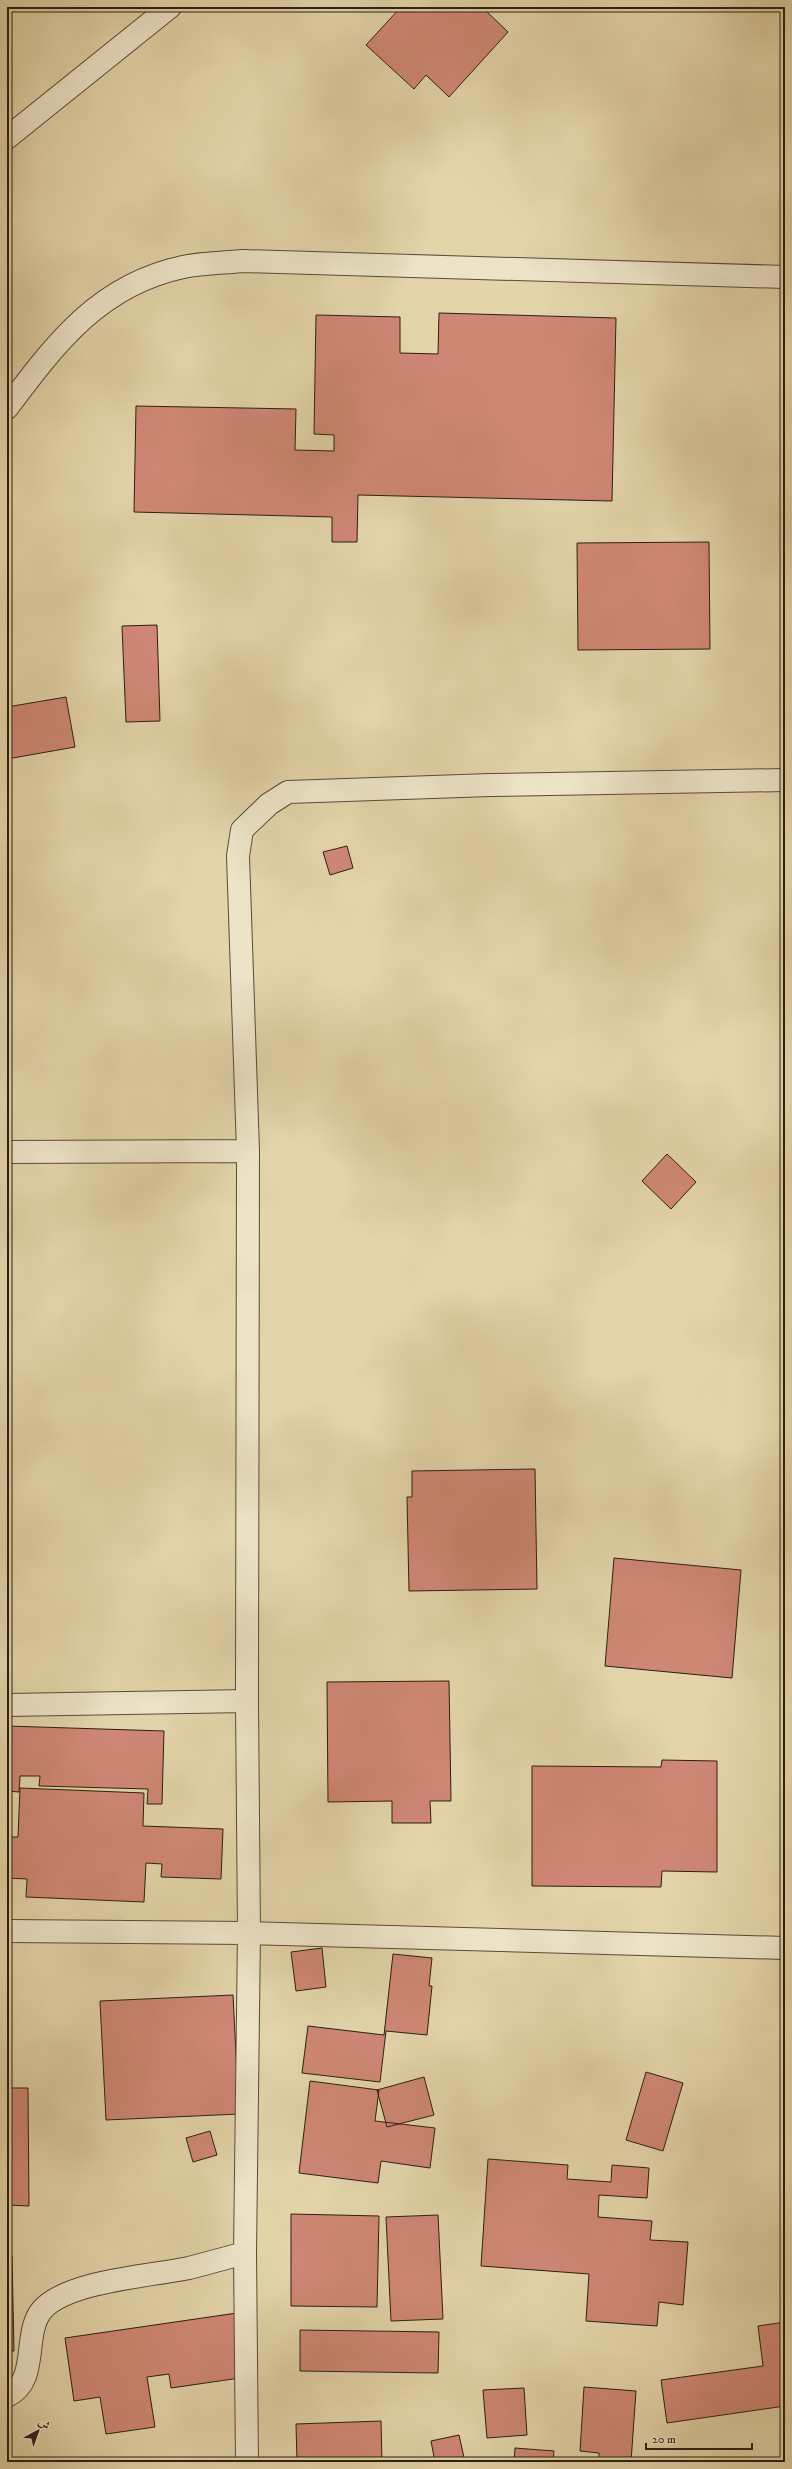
<svg xmlns="http://www.w3.org/2000/svg" width="792" height="2469" font-family="'IM FELL DW Pica',Amiri,serif">
<style>
.building{fill:#cf8775;stroke:#2a1f11}
.lines{fill:none;stroke-linecap:round;stroke-linejoin:round}
.minor-casing{stroke:#584c37;stroke-width:24}
.minor{stroke:#ede3c7;stroke-width:22}
</style>
<rect width="100%" height="100%" fill="#e3d4a9"/>
<filter id="stains"><feTurbulence type="fractalNoise" baseFrequency=".005" numOctaves="4"/><feColorMatrix values="0 0 0 0 .2 0 0 0 0 .09 0 0 0 0 .02 0 0 0 .5 -.17"/></filter>
<radialGradient id="worn" r=".72"><stop offset=".6" stop-color="#630" stop-opacity="0"/><stop offset="1" stop-color="#630" stop-opacity=".3"/></radialGradient>
<path class="building" d="M401,7H482L508,32L449,97L426,75L414,89L366,45Z
M439,313L616,318L612,501L358,495L357,542H332V517L134,512L136,406L296,409L295,450L334,451V435L314,434L316,315L400,317V353L438,354Z
M709,542L710,649L578,650L577,543Z
M157,625L160,721L126,722L122,626Z
M66,697L75,747L7,759V707Z
M347,846L353,868L330,875L323,852Z
M667,1154L696,1182L671,1209L642,1181Z
M7,1228L12,1230L7,1244Z
M535,1469L537,1589L409,1591L407,1497H412V1471Z
M614,1558L741,1570L732,1678L605,1666Z
M449,1681L451,1801H430L431,1823H392V1801L328,1802L327,1682Z
M7,1726L164,1731L162,1804H147L148,1789L39,1786L40,1776H20L19,1792L7,1791Z
M662,1760L717,1761V1872L662,1871L661,1887L532,1886V1766L661,1767Z
M20,1788L144,1793L143,1826L223,1829L221,1879L161,1877L162,1864L146,1863L144,1902L26,1897L27,1879L7,1878V1837H18Z
M322,1948L326,1987L296,1991L291,1952Z
M393,1954L432,1958L429,1986H432L427,2035L386,2031L380,2082L302,2073L308,2026L384,2035Z
M233,1995L239,2114L106,2120L100,2001Z
M646,2072L683,2083L663,2151L626,2140Z
M424,2077L434,2115L387,2127L377,2090Z
M310,2081L379,2090L375,2121L435,2128L430,2168L381,2161L378,2183L299,2173Z
M7,2088H28L29,2206L7,2205Z
M210,2131L217,2155L193,2162L186,2138Z
M488,2159L568,2165L567,2179L611,2182L612,2165L649,2168L647,2198L599,2195L598,2217L652,2221L650,2240L688,2242L683,2305L659,2302L657,2326L586,2321L589,2274L481,2266Z
M291,2214L379,2216L377,2307L291,2306Z
M438,2215L443,2319L391,2321L386,2217Z
M7,2256H12L14,2351H7Z
M237,2313L247,2377L171,2388L169,2374L147,2377L155,2427L106,2434L100,2397L74,2401L65,2338Z
M785,2322V2406L667,2423L661,2380L763,2366L758,2326Z
M300,2330L439,2332L438,2373L300,2371Z
M584,2387L636,2391L631,2462H599V2453L580,2451Z
M524,2388L527,2435L487,2438L483,2390Z
M381,2421L382,2462H297L296,2424Z
M459,2435L465,2462H435L431,2441Z
M515,2448L554,2451L553,2462H514Z"/>
<g class="lines">
<g class="minor-casing">
<path id="minor" d="M7,138L170,7
M7,408C56,343 99,285 183,267C202,263 223,263 243,261L785,277
M7,1152L248,1151
M7,1705L247,1701
M7,1931L249,1933L785,1948
M7,2396C40,2381 22,2334 42,2310C67,2281 151,2276 189,2268C208,2263 226,2258 245,2253
M247,2462L245,2253L249,1933L247,1701L248,1151L238,856L242,830L269,804L288,792L490,785L785,780"/>
</g>
<use href="#minor" class="minor"/>
</g>
<rect width="792" height="2469" fill="none" stroke="#e3d4a9" stroke-width="24"/>
<rect x="8" y="8" width="776" height="2453" fill="none" stroke="#2a1f11" stroke-width="2"/>
<rect x="12" y="12" width="768" height="2445" fill="none" stroke="#2a1f11"/>
<g transform="translate(38 2431) rotate(41)" stroke="#ede3c7" stroke-width="3" paint-order="stroke">
<path d="M0-3L7 15L0 10L-7 15Z" fill="#2a1f11"/>
<text y="-6" font-size="11" font-weight="bold" text-anchor="middle" fill="#2a1f11">ش</text>
</g>
<path d="M646 2443v6h106v-6" fill="none" stroke="#2a1f11" stroke-width="2"/>
<text x="652" y="2443" font-size="12" fill="#2a1f11" stroke="#ede3c7" stroke-width="3" paint-order="stroke">20 m</text>
<rect width="100%" height="100%" filter="url(#stains)"/>
<rect width="100%" height="100%" fill="url(#worn)"/>
</svg>
